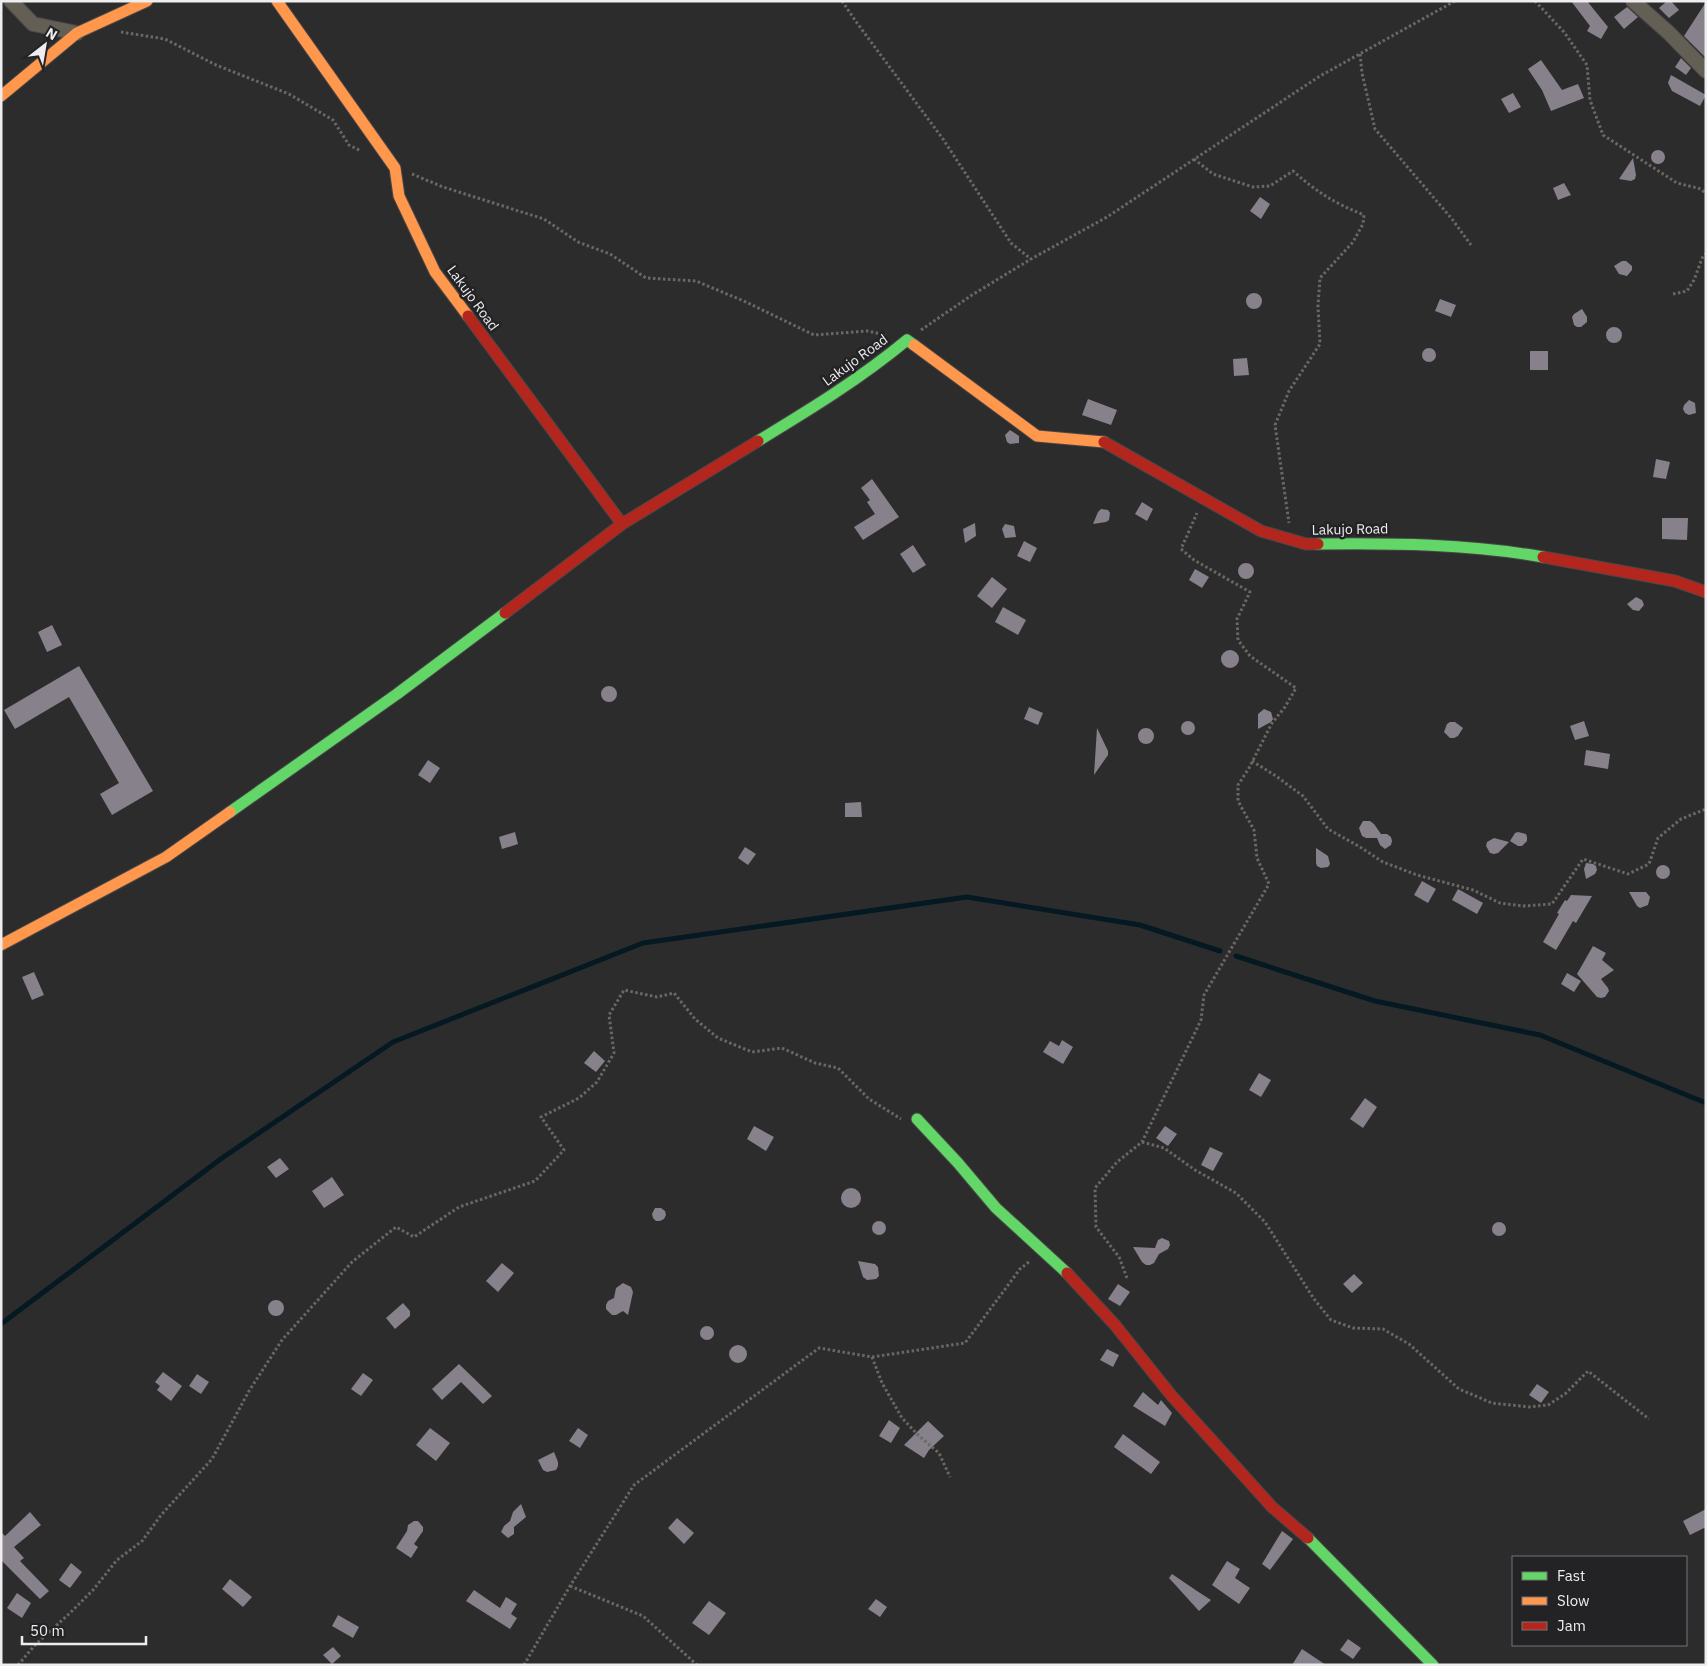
<svg xmlns="http://www.w3.org/2000/svg" width="1707" height="1666" font-family="'IBM Plex Sans',sans-serif">
<style>
.lines{fill:none;stroke-linecap:round;stroke-linejoin:round}
.stream{stroke:#041921;stroke-width:5}
.building{fill:#86818a}
.street-casing{stroke:#484748;stroke-width:16}
.fast-casing{stroke:#484748;stroke-width:13}
.slow-casing{stroke:#484748;stroke-width:13}
.jam-casing{stroke:#484748;stroke-width:13}
.path{stroke:#6b6862;stroke-width:3;stroke-dasharray:2.5 2.5;stroke-linecap:butt}
.street{stroke:#635f54;stroke-width:14}
.fast{stroke:#63d668;stroke-width:11}
.slow{stroke:#ff974d;stroke-width:11}
.jam{stroke:#b3261e;stroke-width:11}
.labels{text-anchor:middle;dominant-baseline:central;stroke-width:5;stroke-linejoin:round;paint-order:stroke}
.street-label{font-size:14px;fill:#eeedef;stroke:#232225}
</style>
<rect width="100%" height="100%" fill="#2d2c2d"/>
<g class="lines">
<path class="stream" d="M1236,956L1375,1001L1540,1035L1706,1103
M1,1324L222,1158L393,1042L643,943L967,897L1140,925L1220,951"/>
</g>
<path class="building" d="M1571,1H1587L1608,27L1601,39L1587,31L1590,26Z
M1667,1H1671L1679,10L1669,18L1659,8Z
M1706,2V58L1684,36Z
M1627,7L1638,17L1624,29L1614,17Z
M1681,58L1691,68L1686,75L1675,67Z
M1541,60L1562,90L1578,84L1584,98L1551,111L1542,90L1528,69Z
M1671,75L1706,95L1700,106L1672,91L1668,83Z
M1513,93L1521,107L1509,113L1501,99Z
M1651 157a7 7 0 1 1 14 0a7 7 0 1 1-14 0Z
M1633,158L1636,175L1635,179L1631,181L1619,179Z
M1564,183L1571,195L1558,200L1553,188Z
M1260,197L1270,204L1261,219L1250,211Z
M1622,261H1626L1632,266V270L1627,276L1619,274L1614,266Z
M1246 301a8 8 0 1 1 16 0a8 8 0 1 1-16 0Z
M1440,299L1456,305L1451,317L1435,311Z
M1582,309L1587,317V322L1581,327H1577L1574,325L1572,317L1574,314Z
M1606 335a8 8 0 1 1 16 0a8 8 0 1 1-16 0Z
M1422 355a7 7 0 1 1 14 0a7 7 0 1 1-14 0Z
M1530,351H1548V370H1530Z
M1247,358L1249,375L1234,376L1233,359Z
M1088,399L1117,410L1111,425L1082,415Z
M1689,400L1695,403L1696,413L1689,415L1685,413L1683,409L1684,405Z
M1010,430L1019,436V443L1010,444L1007,442L1005,435Z
M1656,459L1670,462L1666,479L1653,477Z
M872,479L899,517L863,540L854,527L875,514L867,502L870,500L861,488Z
M1142,502L1153,509L1147,521L1135,514Z
M1101,509L1108,510L1110,513L1109,520L1106,522L1093,524L1098,512Z
M1662,518H1688L1687,540L1662,539Z
M975,523L976,536L965,543L963,529Z
M1005,524L1014,526L1016,537L1005,538L1002,529Z
M1024,541L1037,548L1030,562L1017,556Z
M913,545L926,565L913,573L900,554Z
M1238 571a8 8 0 1 1 16 0a8 8 0 1 1-16 0Z
M1195,569L1209,577L1202,588L1189,580Z
M992,577L1007,589L992,608L977,596Z
M1636,597L1642,600L1644,605L1639,611L1633,610L1627,604Z
M1003,607L1026,620L1018,635L995,622Z
M52,625L62,645L47,652L38,632Z
M1221 659a9 9 0 1 1 18 0a9 9 0 1 1-18 0Z
M79,666L153,791L112,815L100,794L119,783L69,697L15,729L4,710Z
M601 694a8 8 0 1 1 16 0a8 8 0 1 1-16 0Z
M1029,707L1043,713L1038,725L1024,719Z
M1264,709L1271,712L1273,719L1271,722L1258,729V714Z
M1181 728a7 7 0 1 1 14 0a7 7 0 1 1-14 0Z
M1584,721L1589,736L1575,740L1570,726Z
M1450,722H1455L1463,728L1458,736L1454,738H1450L1444,732L1447,724Z
M1138 736a8 8 0 1 1 16 0a8 8 0 1 1-16 0Z
M1097,728L1108,751V755L1094,775Z
M1586,750L1610,754L1608,769L1584,765Z
M428,760L440,768L430,783L418,775Z
M861,802L862,817H845V803Z
M1363,821H1370L1374,824L1381,834H1387L1391,837L1392,841L1391,845L1385,849L1380,845L1377,838H1366L1362,836L1359,828Z
M515,832L518,844L502,849L499,837Z
M1518,832L1526,834L1527,837V841L1522,846H1518L1510,841L1515,833Z
M1494,838L1509,842L1498,853L1494,854L1490,853L1486,846L1487,842Z
M745,847L756,854L748,865L738,858Z
M1316,848L1328,856L1330,864L1328,867L1321,868L1317,866L1316,863Z
M1586,863L1593,864L1596,866L1597,870L1595,874L1586,879L1584,869Z
M1656 872a7 7 0 1 1 14 0a7 7 0 1 1-14 0Z
M1422,881L1436,889L1428,903L1414,895Z
M1458,889L1483,903L1477,914L1452,900Z
M1629,892H1646L1650,897L1648,905L1640,908L1637,906Z
M1571,895L1592,896L1576,923L1573,921L1556,950L1543,942L1559,914L1557,913L1565,900L1567,901Z
M1593,946L1606,953L1602,960L1614,970L1601,979L1608,988L1609,991L1605,997L1601,998L1597,997L1577,974Z
M34,972L44,995L32,1000L22,977Z
M1567,973L1581,981L1574,992L1561,984Z
M1062,1040L1073,1047L1063,1064L1043,1052L1050,1041L1059,1046Z
M594,1051L605,1061L596,1072L584,1063Z
M1259,1073L1271,1080L1261,1097L1249,1090Z
M1365,1098L1377,1107L1363,1128L1350,1119Z
M754,1126L774,1137L766,1151L747,1139Z
M1165,1126L1177,1134L1168,1146L1156,1138Z
M1210,1147L1223,1153L1213,1171L1201,1165Z
M280,1158L289,1169L276,1178L267,1167Z
M332,1177L344,1195L324,1208L312,1191Z
M841 1198a10 10 0 1 1 20 0a10 10 0 1 1-20 0Z
M655,1208H661L665,1211L666,1215L664,1219L660,1221H656L653,1218L652,1214Z
M872 1228a7 7 0 1 1 14 0a7 7 0 1 1-14 0Z
M1492 1229a7 7 0 1 1 14 0a7 7 0 1 1-14 0Z
M1162,1238L1169,1241L1170,1245L1168,1249L1159,1254L1154,1263L1150,1265H1146L1142,1262L1133,1247L1155,1248L1158,1240Z
M858,1261L875,1264L878,1267L879,1276L876,1279L867,1280L863,1277Z
M502,1263L514,1273L498,1292L486,1281Z
M1354,1274L1363,1283L1352,1293L1343,1284Z
M623,1283L631,1287L633,1292L628,1315L623,1311L616,1315H612L606,1309V1305L608,1301L614,1298L616,1288Z
M1118,1284L1130,1292L1120,1306L1108,1299Z
M268 1308a8 8 0 1 1 16 0a8 8 0 1 1-16 0Z
M403,1303L410,1311V1316L395,1329L386,1318Z
M700 1333a7 7 0 1 1 14 0a7 7 0 1 1-14 0Z
M729 1354a9 9 0 1 1 18 0a9 9 0 1 1-18 0Z
M1107,1349L1119,1355L1113,1367L1100,1360Z
M459,1364L492,1396L483,1404L461,1382L442,1400L432,1389Z
M163,1372L182,1386L171,1401L157,1390L160,1386L155,1382Z
M363,1373L373,1380L361,1396L351,1389Z
M197,1374L209,1382L201,1394L189,1386Z
M1537,1384L1549,1392L1541,1403L1529,1395Z
M1143,1392L1158,1405L1161,1400L1172,1413L1165,1426L1133,1406Z
M889,1420L900,1428L891,1443L879,1436Z
M928,1421L944,1436L929,1450L924,1458L904,1445Z
M430,1428L450,1443L436,1461L416,1445Z
M578,1428L588,1435L580,1448L569,1441Z
M1123,1434L1160,1462L1151,1474L1114,1447Z
M554,1452L558,1462V1466L556,1470L547,1472L543,1470L538,1460Z
M521,1504L526,1517L514,1527V1534L508,1538L501,1532L504,1526L510,1521L513,1512Z
M1706,1509V1527L1690,1535L1683,1521Z
M30,1512L41,1525L14,1547L24,1558L20,1561L49,1591L40,1599L1,1560V1532L5,1536Z
M677,1518L694,1533L684,1544L668,1528Z
M414,1521H418L423,1527V1531L414,1544L418,1547L411,1558L396,1548L407,1531L408,1525Z
M1282,1531L1293,1539L1270,1570L1262,1564Z
M1227,1561L1240,1569L1235,1578L1250,1588L1239,1604L1212,1585Z
M71,1563L82,1572L70,1588L59,1580Z
M1172,1574L1197,1591L1211,1600L1199,1611L1169,1578Z
M230,1579L252,1597L243,1607L222,1589Z
M474,1590L500,1608L506,1597L517,1604L511,1614L517,1618L510,1629L466,1601Z
M17,1593L31,1603L22,1618L7,1608Z
M876,1599L887,1607L880,1617L868,1609Z
M709,1601L726,1613L709,1635L692,1623Z
M338,1615L359,1627L353,1638L332,1626Z
M1348,1639L1361,1648L1353,1659L1340,1650Z
M333,1647L341,1656L332,1664L323,1655Z
M1302,1649L1326,1665H1292Z"/>
<g class="lines">
<g class="street-casing">
<path id="street" d="M11,1L33,24L77,33
M1633,1L1669,33L1706,71"/>
</g>
<g class="fast-casing">
<path id="fast" d="M758,441C809,410 860,379 907,340L914,345
M1318,544C1392,543 1470,544 1543,557
M230,812L397,694L505,613
M917,1119L958,1163L996,1208L1067,1273
M1308,1538L1433,1665"/>
</g>
<g class="slow-casing">
<path id="slow" d="M277,1L395,168L399,196L435,272L468,316
M1,96L77,33L147,1
M914,345L1037,436L1104,442
M1,945L166,857L230,812"/>
</g>
<g class="jam-casing">
<path id="jam" d="M468,316L622,524L758,441
M1104,442L1261,531L1306,544H1318
M1543,557L1675,581L1706,592
M505,613L622,524
M1067,1273L1115,1325L1171,1395L1272,1507L1308,1538"/>
</g>
<path class="path" d="M842,1L857,23L943,139L1011,243L1031,259
M1535,1L1564,32L1587,65L1590,100L1603,135L1677,183L1701,189L1706,194
M121,32L165,39L216,65L289,94L333,120L349,145L361,151
M1360,54L1362,73L1375,129L1452,219L1471,245
M1194,159L1213,174L1253,187L1270,186L1293,171C1317,192 1334,203 1364,215L1363,224L1353,242L1320,278L1318,306L1320,344L1289,391L1275,425L1289,523
M412,174L443,187L544,219L578,242L610,254L646,278L696,281L746,302L814,335L867,331L886,335
M1673,294L1687,291L1694,280L1703,256L1706,254
M921,330L972,295L1031,259L1107,217L1320,76L1455,1
M1252,761L1276,776L1303,796L1328,829L1360,847L1383,862L1417,875L1473,890L1500,903L1523,906L1552,904L1583,859L1628,874L1649,864L1658,838L1681,819L1706,809
M1142,1142L1164,1148L1195,1170L1236,1193L1265,1222L1314,1299L1331,1320L1353,1328L1383,1329L1409,1344L1459,1389L1492,1403L1529,1407L1548,1405L1565,1394L1588,1371L1649,1419
M1127,1278L1119,1257L1096,1227L1095,1188L1117,1162L1142,1142L1201,1020L1204,995L1269,884L1257,858L1254,830L1238,801V785L1249,768L1272,723L1285,707L1296,688L1250,656L1238,640L1237,619L1250,592L1194,560L1181,549L1197,513
M872,1357L882,1383L902,1418L919,1436L939,1453L950,1477
M570,1586L643,1616L697,1665
M18,1665L35,1645L70,1613L93,1590L117,1560L142,1541L162,1514L212,1459L249,1391L282,1340L352,1262L396,1227L414,1237L459,1207L535,1181L564,1150L541,1117L579,1098L597,1082L614,1053L609,1015L624,990L657,997L674,993L695,1019L718,1038L752,1052L782,1048L815,1063L838,1068L869,1099L901,1119
M524,1665L570,1586L634,1485L819,1348L872,1357L965,1343L1020,1269L1030,1261"/>
<use href="#street" class="street"/>
<use href="#fast" class="fast"/>
<use href="#slow" class="slow"/>
<use href="#jam" class="jam"/>
</g>
<g class="labels">
<g class="street-label">
<text transform="translate(473 298) rotate(54)">Lakujo Road</text>
<text transform="translate(855 360) rotate(-36)">Lakujo Road</text>
<text transform="translate(1350 529) rotate(-1)">Lakujo Road</text>
</g>
</g>
<rect width="1707" height="1666" fill="none" stroke="#eeedef" stroke-width="5"/>
<rect x="1512" y="1556" width="175" height="90" fill="#232225" stroke="#747376"/>
<rect x="1522" y="1572" width="25" height="8" fill="#63d668" stroke="#747376"/>
<text x="1557" y="1581" font-size="15" fill="#eeedef">Fast</text>
<rect x="1522" y="1597" width="25" height="8" fill="#ff974d" stroke="#747376"/>
<text x="1557" y="1606" font-size="15" fill="#eeedef">Slow</text>
<rect x="1522" y="1622" width="25" height="8" fill="#b3261e" stroke="#747376"/>
<text x="1557" y="1631" font-size="15" fill="#eeedef">Jam</text>
<g transform="translate(45 45) rotate(31)" stroke="#232225" stroke-width="4" paint-order="stroke">
<path d="M0-4L9 19L0 12L-9 19Z" fill="#eeedef"/>
<text y="-8" font-size="14" font-weight="bold" text-anchor="middle" fill="#eeedef">N</text>
</g>
<path d="M22 1636v8h124v-8" fill="none" stroke="#eeedef" stroke-width="2.5"/>
<text x="30" y="1636" font-size="15" fill="#eeedef" stroke="#232225" stroke-width="4" paint-order="stroke">50 m</text>
</svg>
